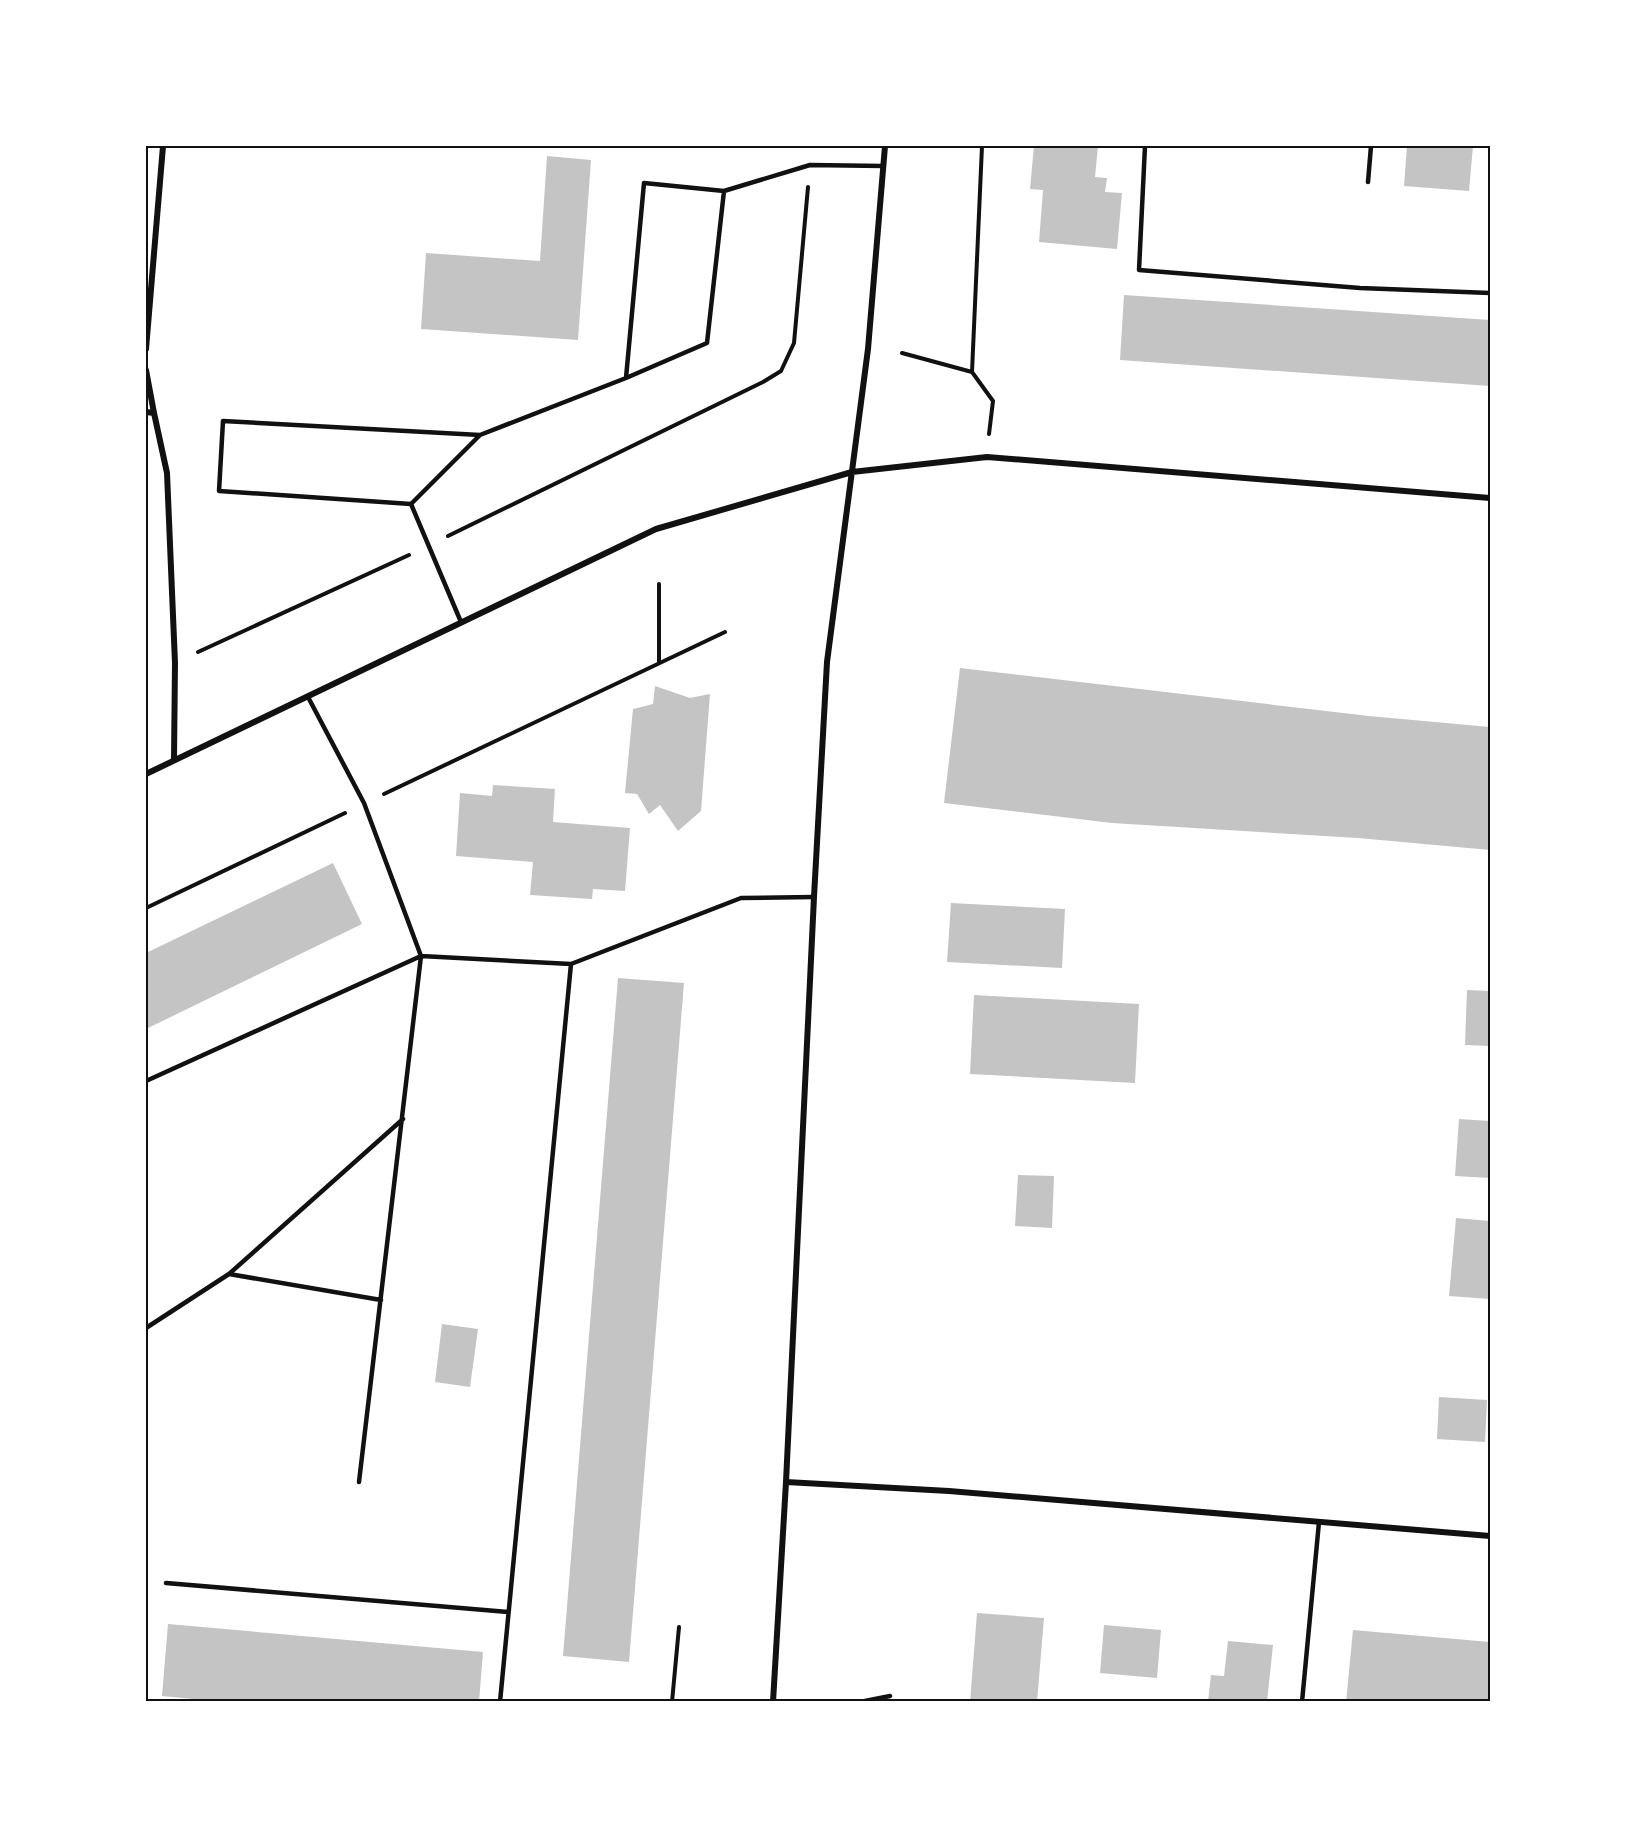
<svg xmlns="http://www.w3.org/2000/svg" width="1636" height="1847" font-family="Inter,sans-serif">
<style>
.building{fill:#c4c4c4}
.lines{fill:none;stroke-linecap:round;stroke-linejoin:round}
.path{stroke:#111;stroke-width:4}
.service{stroke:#111;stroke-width:4.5}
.minor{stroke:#111;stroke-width:6}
.neatline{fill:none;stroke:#111;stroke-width:2}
</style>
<rect width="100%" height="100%" fill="#fff"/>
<path class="building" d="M1034,146H1098L1095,177L1107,178L1105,192L1122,193L1117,249L1039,242L1043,190L1030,189Z
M1407,146H1473L1469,191L1404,186Z
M547,156L591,160L578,340L421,329L426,253L540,261Z
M1124,295L1490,320V386L1120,360Z
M960,668L1369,716L1490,727V850L1358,838L1112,823L944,803Z
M655,686L690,698L710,694L701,811L678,831L660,805L649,814L637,794L625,793L633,709L653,704Z
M493,785L555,789L553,822L630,828L625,891L593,889L592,899L530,895L533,862L456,856L460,793L492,796Z
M333,863L362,924L146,1029V953Z
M951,903L1065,909L1062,968L947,962Z
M618,978L684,983L629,1662L563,1656Z
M1467,990L1490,991V1046L1465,1045Z
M974,995L1139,1004L1135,1083L970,1074Z
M1459,1119L1490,1121V1178L1455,1176Z
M1018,1175L1054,1176L1052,1228L1015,1226Z
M1456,1218L1490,1221V1299L1449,1296Z
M442,1324L478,1329L470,1387L435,1382Z
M1439,1397L1487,1400L1485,1442L1437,1439Z
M977,1613L1044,1618L1037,1702H970Z
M168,1624L483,1652L479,1702H225L162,1696Z
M1104,1625L1161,1630L1157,1678L1100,1673Z
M1353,1630L1490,1642V1702H1346Z
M1228,1641L1273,1645L1267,1702H1208L1211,1675L1224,1676Z"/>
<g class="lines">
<path class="path" d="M902,353L972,372L993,401L989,434
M972,372L982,146
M448,536L763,382L781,371L794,343L808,187
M659,584V663
M198,652L409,555
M384,794L725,632
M146,908L345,813
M672,1702L679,1627"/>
<path class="service" d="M1145,146L1139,270L1360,288L1490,293
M1368,182L1371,146
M626,378L644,183L724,191L810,165L883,166
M480,435L223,421L219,491L411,504L480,435L626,378L707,343L724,191
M411,504L461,622
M308,697L364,803L421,956L571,964L741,898L814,897
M146,1081L421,956
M229,1274L403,1119
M146,1328L229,1274L381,1300
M359,1482L421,956
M166,1583L508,1612
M500,1702L571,964
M860,1702L890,1696
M1302,1702L1319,1522"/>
<path class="minor" d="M146,349L163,146
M146,370L154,413
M146,412L154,413L167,473L175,663L174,759
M146,774L656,529L852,472L987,457L1490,498
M786,1482L949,1491L1490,1536
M773,1702L786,1482L814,897L827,662L868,349L885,146"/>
</g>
<rect width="1636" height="1847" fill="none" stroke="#ffffff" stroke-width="294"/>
<rect x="147" y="147" width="1342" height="1553" class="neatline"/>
</svg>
